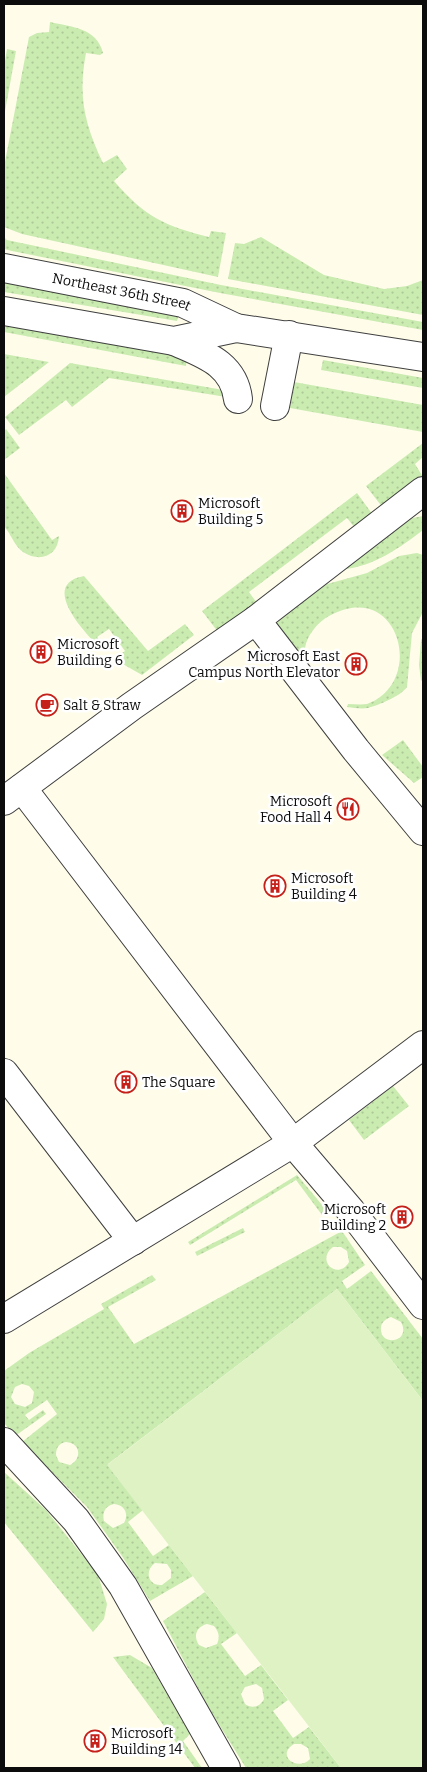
<svg xmlns="http://www.w3.org/2000/svg" width="427" height="1772" font-family="Bitter,serif">
<style>
.grass{fill:url(#grass-dots);fill-rule:evenodd}
.pitch{fill:#def2c4}
.lines{fill:none;stroke-linecap:round;stroke-linejoin:round}
.minor-casing{stroke:#3f3f3f;stroke-width:30}
.minor{stroke:#fff;stroke-width:28}
.labels{text-anchor:middle;dominant-baseline:central;stroke-width:5;stroke-linejoin:round;paint-order:stroke}
.street-label{font-size:14px;fill:#0c0c0c;stroke:#fff}
.poi-label{font-size:14px;fill:#0c0c0c;stroke:#fff;text-anchor:start}
</style>
<defs>
<pattern id="grass-dots" width="8" height="8" patternUnits="userSpaceOnUse" patternTransform="scale(1.25)"><rect width="8" height="8" fill="#cbecb1"/><path d="M2 2h.1M6 6h.1" fill="none" stroke="#adc997" stroke-width="1.8" stroke-linecap="round"/></pattern>
</defs>
<rect width="100%" height="100%" fill="#fffdea"/>
<path class="grass" d="M50,22C72,27 97,28 103,53L100,55L86,53C78,96 84,123 103,163L117,155L127,169L114,181C145,217 165,226 209,237L211,231L226,233L218,277L22,234L4,227V167L29,37L37,33L49,32Z
M7,49L16,51L4,117V67Z
M4,237L7,240L221,285L423,322V330L220,293L12,251L4,249Z
M261,237L324,275L384,289L407,286L423,280V315L228,279L235,243L244,244Z
M4,281L61,291L178,317L177,321L4,292Z
M4,324L187,357L186,366L4,332Z
M4,354L49,362L4,397Z
M323,360L423,378V388L321,370Z
M70,363L229,391L232,398L109,378L72,407L66,400L19,435L5,417Z
M294,382L423,405V432L290,408Z
M6,429L20,448L4,460V431Z
M423,443V457L415,464L423,477L383,508L366,486Z
M4,473L52,540L59,536C58,556 40,563 23,552C17,548 13,540 9,533C7,530 4,527 4,523C1,510 4,487 4,473Z
M357,493L373,515L355,528L347,518L249,592L257,603L218,632L202,611Z
M423,516V530C401,547 373,567 344,569L405,523L413,518Z
M417,553L423,555V612L412,633L407,687C401,696 379,705 368,708C362,709 354,708 347,707L348,704C354,704 361,705 367,704C427,682 399,577 329,616C318,622 307,635 305,648C304,654 305,661 305,667L271,628L320,586L367,573L399,556Z
M84,576L148,651L185,624L194,635L142,675L121,663L116,657L125,651L109,629L97,637L102,644L99,647C84,632 39,584 84,576Z
M423,637V679L421,681L419,665L421,640Z
M403,740L423,767V777L414,783L382,755Z
M393,1086L409,1106L364,1140L349,1120Z
M297,1175L328,1212L322,1215L296,1180L190,1245L188,1242Z
M243,1228L245,1232L197,1256L195,1252Z
M342,1231L365,1265L342,1281L347,1289L371,1271L423,1339V1401L337,1289L108,1464L143,1510L128,1522L153,1556L169,1545L193,1576L150,1601L122,1556L87,1507L22,1442L57,1414L47,1400L25,1415L29,1420L43,1410L46,1414L15,1436L4,1423V1371L29,1353L104,1309L101,1304L152,1275L156,1280L108,1307L134,1344ZM333,1247H341L347,1251L349,1262C338,1281 315,1261 333,1247ZM391,1317L401,1322C412,1343 379,1347 381,1328C381,1322 386,1319 391,1317ZM22,1384L29,1386L34,1392L32,1403L25,1407L15,1404L11,1397L15,1387ZM66,1442C81,1443 82,1459 70,1465L59,1462L56,1455C56,1448 59,1443 66,1442ZM114,1504C125,1505 129,1514 124,1523L113,1528L104,1521C102,1513 105,1506 114,1504ZM155,1563L167,1564L171,1570V1578L162,1585C148,1586 144,1571 155,1563Z
M4,1472L46,1510L98,1575L107,1604L104,1619L93,1632L4,1522Z
M205,1592L237,1633L221,1644L245,1676L261,1665L288,1700L273,1711L293,1738L309,1727L341,1768H246L207,1705L163,1621ZM207,1624L214,1626C219,1632 220,1637 217,1644L206,1648L199,1645C193,1636 196,1627 207,1624ZM256,1684L262,1688L264,1699C260,1707 252,1709 245,1704L241,1694L245,1687ZM294,1744H301L308,1748L310,1759C298,1772 275,1756 294,1744Z
M130,1655L152,1668L190,1734L183,1741L202,1768H195L113,1657Z"/>
<path class="pitch" d="M337,1289L423,1401V1768H341L107,1465Z"/>
<g class="lines">
<g class="minor-casing">
<g id="minor">
<path id="s1" d="M4,268L183,303L236,328L423,357"/>
<path d="M4,311L174,341L236,328"/>
<path d="M174,341C203,354 234,363 238,399"/>
<path d="M275,406L289,335"/>
<path d="M256,620L356,750L423,831"/>
<path d="M22,788L293,1143L351,1211L423,1305"/>
<path d="M4,801L132,706L256,620L423,491"/>
<path d="M4,1073L133,1241"/>
<path d="M4,1319L293,1143L423,1045"/>
<path d="M4,1442L76,1520L123,1586L226,1768"/>
</g>
</g>
<use href="#minor" class="minor"/>
</g>
<defs>
<g id="building-ring" transform="scale(1.125)"><circle r="9.5" fill="#fff" stroke="#c5201a" stroke-width="1.5"/><path d="M-4-6H4V6H1V3H-1V6H-4ZM-2.5-4.3h1.7v1.8h-1.7ZM.8-4.3h1.7v1.8H.8ZM-2.5-1h1.7V.8h-1.7ZM.8-1h1.7V.8H.8Z" fill="#c5201a"/></g>
<g id="cafe-ring" transform="scale(1.125)"><circle r="9.5" fill="#fff" stroke="#c5201a" stroke-width="1.5"/><path d="M-5.5-4.5H6V0H3Q3 3.5 0 3.5H-2.5Q-5.5 3.5-5.5 0ZM3-3.2v2h1.7v-2ZM-6 4.5H4V6H-6Z" fill="#c5201a"/></g>
<g id="restaurant-ring" transform="scale(1.125)"><circle r="9.5" fill="#fff" stroke="#c5201a" stroke-width="1.5"/><path d="M-5-6h1v4h1v-4h1v4h1v-4h1v5L-1.5 .5V6h-2V.5L-5-1ZM5-6V6H3V1.5H1.5Q1.5-4 5-6Z" fill="#c5201a"/></g>
</defs>
<g fill-rule="evenodd">
<use href="#building-ring" x="182" y="511"/>
<use href="#building-ring" x="41" y="652"/>
<use href="#building-ring" x="356" y="664"/>
<use href="#cafe-ring" x="47" y="705"/>
<use href="#restaurant-ring" x="348" y="809"/>
<use href="#building-ring" x="275" y="886"/>
<use href="#building-ring" x="126" y="1082"/>
<use href="#building-ring" x="402" y="1217"/>
<use href="#building-ring" x="95" y="1741"/>
</g>
<g class="labels">
<g class="street-label">
<text stroke="none"><textPath href="#s1" startOffset="120">Northeast 36th Street</textPath></text>
</g>
<g class="poi-label">
<text x="198" y="503">Microsoft<tspan x="198" dy="16">Building 5</tspan></text>
<text x="57" y="644">Microsoft<tspan x="57" dy="16">Building 6</tspan></text>
<text x="340" y="656" text-anchor="end">Microsoft East<tspan x="340" dy="16">Campus North Elevator</tspan></text>
<text x="63" y="705">Salt &amp; Straw</text>
<text x="332" y="801" text-anchor="end">Microsoft<tspan x="332" dy="16">Food Hall 4</tspan></text>
<text x="291" y="878">Microsoft<tspan x="291" dy="16">Building 4</tspan></text>
<text x="142" y="1082">The Square</text>
<text x="386" y="1209" text-anchor="end">Microsoft<tspan x="386" dy="16">Building 2</tspan></text>
<text x="111" y="1733">Microsoft<tspan x="111" dy="16">Building 14</tspan></text>
</g>
</g>
<rect width="427" height="1772" fill="none" stroke="#0c0c0c" stroke-width="10"/>
</svg>
